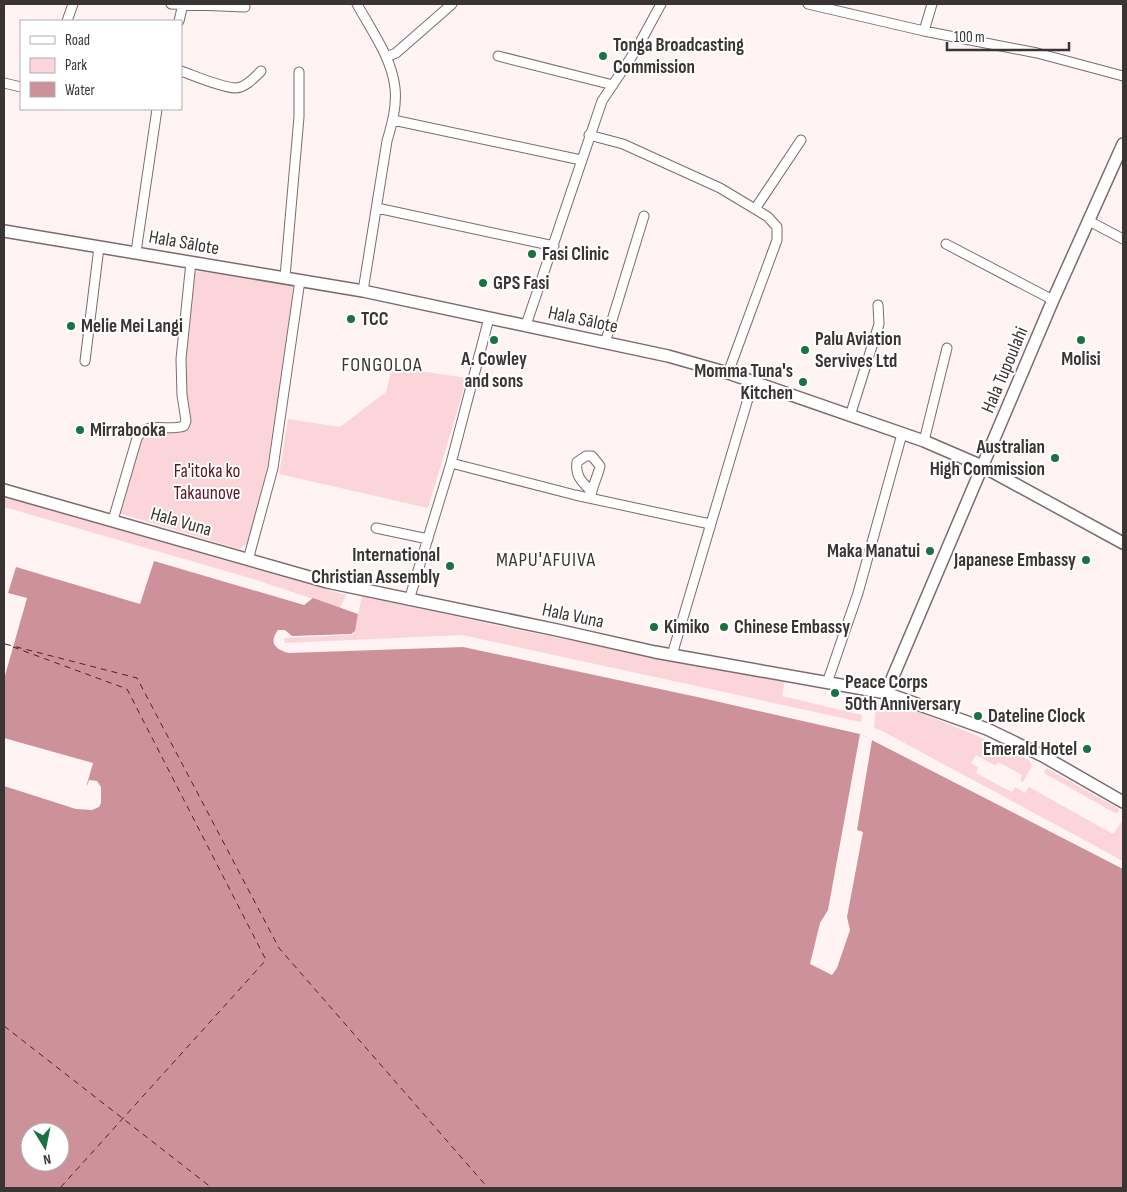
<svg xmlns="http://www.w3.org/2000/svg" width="1127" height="1192" font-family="'Sofia Sans Condensed',sans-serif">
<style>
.green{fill:#fbd5d9}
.water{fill:#cd9299;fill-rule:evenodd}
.pier{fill:#fff3f4}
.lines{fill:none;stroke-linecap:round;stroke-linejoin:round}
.ferry{stroke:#5f1828;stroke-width:1;stroke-dasharray:6 5;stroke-linecap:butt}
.minor-casing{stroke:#7c6b6d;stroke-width:11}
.major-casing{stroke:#7c6b6d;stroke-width:14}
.minor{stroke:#fff;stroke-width:9}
.major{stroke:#fff;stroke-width:11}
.poi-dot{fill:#1b7144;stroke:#fff;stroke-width:2}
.labels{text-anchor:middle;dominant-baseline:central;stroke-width:4;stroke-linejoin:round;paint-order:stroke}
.poi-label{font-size:19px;font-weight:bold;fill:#3b3434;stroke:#fff;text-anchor:start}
.street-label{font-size:19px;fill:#3b3434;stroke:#fff}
.park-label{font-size:19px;fill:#5c1525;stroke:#fff}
.neighbourhood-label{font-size:20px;letter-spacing:1px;fill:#3b3434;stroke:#fff}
</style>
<rect width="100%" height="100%" fill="#fff3f4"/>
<path class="green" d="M200,271L291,284L293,288L279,398L268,464L248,543L239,549L118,513L141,436C155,427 173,434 189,429L185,379L186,333L193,274Z
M392,367L467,378L428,508L279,474L288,419L340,427L386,392Z
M4,497L346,595L340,608L250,578L4,507Z
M362,596L523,631L785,680L782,696L862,715L861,722L462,635L285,643L284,638L351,635L354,633Z
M883,701L906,707L975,735L1029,760L1032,766L1023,782L1020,780L1022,775L998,762L996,766L976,755L971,763L978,767L976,773L1012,792L1015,787L1025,793L1029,787L1113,834L1123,820V861L884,732L874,728L876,707L878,704Z
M1046,768L1119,809V812L1115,813L1044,773Z"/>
<path class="water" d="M154,561L304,605L313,598L358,614L355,631L351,634L292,636L285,630H278C268,643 276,650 289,653L463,647L702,698L860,734L1123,869V1188H4V776L85,800L92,792L87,784L93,763L4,738V679L27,598L8,593L16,567L140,604ZM30,1132H60V1162H30Z"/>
<path class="pier" d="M860,734L872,740L857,830L863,832L847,917L850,930L837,968L832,975L810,964L820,923L828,910Z
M4,774L85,797L90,791L89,788L87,787L89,780L97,781L101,787V803L99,807L92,810L76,809L4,786Z"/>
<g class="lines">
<path class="ferry" d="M5,644L137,678L279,948L488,1188
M13,647L127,689L266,960L60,1188
M4,1026L212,1188"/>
<g class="minor-casing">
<path id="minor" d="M171,4L245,7
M357,4C371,30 392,58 395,88C397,106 392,124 387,141L363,291
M808,4L924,31L1037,53L1123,76
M67,21L73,4
M179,21L183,4
M924,31L932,4
M498,56L613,85
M386,57L396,53L452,4
M181,71C195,76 220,87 235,88C245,88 254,78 261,71
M4,83L21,87
M393,120L581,160
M589,135L623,144L720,188L755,209L768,217L777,227V240L728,373
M377,208L554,246
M755,209L801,140
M1089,221L1123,239
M946,244L1053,300
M136,252L157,109
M285,277L299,117V72
M526,325L602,101L636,50L661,4
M605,343L644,216
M85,361L99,247
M850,416L879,324L878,305
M924,441L947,348
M451,463L575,495L710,524
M591,498C591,487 598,477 600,466L592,456H586L577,462C575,476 582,482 591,491
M113,520L137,438C147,420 166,432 184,426L186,421L182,395L181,359L191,262
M376,528L428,539
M248,560L273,468L300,280
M409,600L451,463L489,318
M672,655L753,382
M827,683L858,593L902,434"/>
</g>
<g class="major-casing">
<path id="major" d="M4,231L363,291L668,356L728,373L924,441L982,466L1123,543
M4,490L327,582L557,630L655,652L886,693L987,729L1043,756L1123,802
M886,693L1053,300L1123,144"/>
</g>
<use href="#minor" class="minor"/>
<use href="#major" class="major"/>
</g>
<g class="poi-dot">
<circle cx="603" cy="56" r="5"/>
<circle cx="532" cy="254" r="5"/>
<circle cx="483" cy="283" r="5"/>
<circle cx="351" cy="319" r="5"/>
<circle cx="71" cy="326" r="5"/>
<circle cx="494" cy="340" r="5"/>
<circle cx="1081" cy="340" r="5"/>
<circle cx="805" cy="350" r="5"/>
<circle cx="803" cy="382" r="5"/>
<circle cx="80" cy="430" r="5"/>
<circle cx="1055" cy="458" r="5"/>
<circle cx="930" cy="551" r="5"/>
<circle cx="1086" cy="560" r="5"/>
<circle cx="450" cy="566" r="5"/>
<circle cx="654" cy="627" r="5"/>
<circle cx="724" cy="627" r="5"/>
<circle cx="835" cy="693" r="5"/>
<circle cx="978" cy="716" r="5"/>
<circle cx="1087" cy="749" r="5"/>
</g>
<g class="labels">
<g class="poi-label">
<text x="613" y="45">Tonga Broadcasting<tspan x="613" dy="22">Commission</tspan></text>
<text x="542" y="254">Fasi Clinic</text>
<text x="493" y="283">GPS Fasi</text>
<text x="361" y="319">TCC</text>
<text x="81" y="326">Melie Mei Langi</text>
<text x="815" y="339">Palu Aviation<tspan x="815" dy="22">Servives Ltd</tspan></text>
<text x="494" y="359" text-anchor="middle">A. Cowley<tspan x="494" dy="22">and sons</tspan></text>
<text x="1081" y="359" text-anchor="middle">Molisi</text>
<text x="793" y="371" text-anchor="end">Momma Tuna's<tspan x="793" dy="22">Kitchen</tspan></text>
<text x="90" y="430">Mirrabooka</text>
<text x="1045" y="447" text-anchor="end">Australian<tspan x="1045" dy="22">High Commission</tspan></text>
<text x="920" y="551" text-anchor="end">Maka Manatui</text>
<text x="440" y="555" text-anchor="end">International<tspan x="440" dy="22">Christian Assembly</tspan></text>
<text x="1076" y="560" text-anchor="end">Japanese Embassy</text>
<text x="664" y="627">Kimiko</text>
<text x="734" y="627">Chinese Embassy</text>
<text x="845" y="682">Peace Corps<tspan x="845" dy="22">50th Anniversary</tspan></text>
<text x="988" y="716">Dateline Clock</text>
<text x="1077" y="749" text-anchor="end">Emerald Hotel</text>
</g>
<g class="street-label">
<text transform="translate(184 243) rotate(10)">Hala Sālote</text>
<text transform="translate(583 320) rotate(12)">Hala Sālote</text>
<text transform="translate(1005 370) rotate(-67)">Hala Tupoulahi</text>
<text transform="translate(181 522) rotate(16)">Hala Vuna</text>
<text transform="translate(573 616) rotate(12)">Hala Vuna</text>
</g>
<g class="park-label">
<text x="207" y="471">Fa'itoka ko<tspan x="207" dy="22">Takaunove</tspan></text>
</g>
<g class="neighbourhood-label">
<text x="382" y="365">FONGOLOA</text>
<text x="546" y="560">MAPU'AFUIVA</text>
</g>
</g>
<rect width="1127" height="1192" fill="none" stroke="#3b3434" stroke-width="10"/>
<rect x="20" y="20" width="162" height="90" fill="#ffffff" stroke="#b1aeae"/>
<rect x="30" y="36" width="25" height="8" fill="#ffffff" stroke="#b1aeae"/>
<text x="65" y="45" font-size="15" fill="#3b3434">Road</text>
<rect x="30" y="58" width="25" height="15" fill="#fbd5d9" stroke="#b1aeae"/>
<text x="65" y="70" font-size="15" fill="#3b3434">Park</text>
<rect x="30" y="82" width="25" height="15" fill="#cd9299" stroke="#b1aeae"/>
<text x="65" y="95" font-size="15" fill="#3b3434">Water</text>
<g transform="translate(45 1147) rotate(170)"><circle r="24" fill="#ffffff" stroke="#b1aeae"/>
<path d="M0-4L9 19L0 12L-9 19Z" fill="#1b7144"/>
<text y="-8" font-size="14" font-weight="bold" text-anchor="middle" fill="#3b3434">N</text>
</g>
<path d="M947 42v8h122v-8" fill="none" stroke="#3b3434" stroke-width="2.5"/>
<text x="954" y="42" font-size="15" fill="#3b3434" stroke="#ffffff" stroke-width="4" paint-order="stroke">100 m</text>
</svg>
